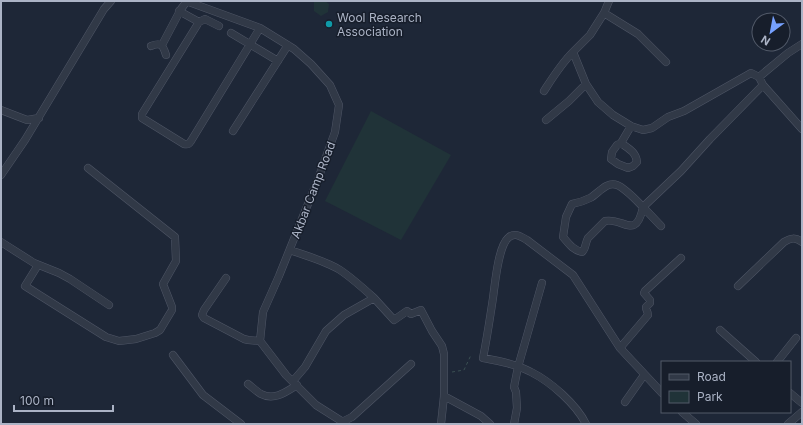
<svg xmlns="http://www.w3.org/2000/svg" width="803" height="425" font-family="Inter,sans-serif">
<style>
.green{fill:#203338}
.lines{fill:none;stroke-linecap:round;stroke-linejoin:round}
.minor-casing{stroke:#4f5666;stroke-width:8}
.path{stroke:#3a4f52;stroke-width:1;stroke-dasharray:3 3;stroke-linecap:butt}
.minor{stroke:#313947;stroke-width:7}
.culture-dot{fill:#0f9aa8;stroke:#171e2b;stroke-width:1.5}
.labels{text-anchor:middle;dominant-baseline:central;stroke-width:3;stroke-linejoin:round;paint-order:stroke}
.poi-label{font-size:12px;fill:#abb3c5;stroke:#171e2b;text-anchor:start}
.street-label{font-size:12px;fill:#abb3c5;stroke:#171e2b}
</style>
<rect width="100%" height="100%" fill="#1e2737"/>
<path class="green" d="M318,1H325L329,4L328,12L321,16L314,11V2Z
M371,111L451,155L401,240L325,201Z"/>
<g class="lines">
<g class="minor-casing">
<path id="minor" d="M186,1L260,28L294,49L311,64L330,85L339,105L335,132L318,179L279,276L263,312L260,341L286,375L316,405L346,424
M609,1L604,13L590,35L573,52L586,84L598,102L613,115L631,126L643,130L652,128L668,117L684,111L751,73L759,77L763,85L802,129
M179,11L199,22L142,114V118L184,144C188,145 189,144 191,141L260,28
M604,13L638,34L666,62
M199,22L205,19L219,26
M231,33L278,61
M162,45L181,9L187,1
M151,46C161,42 163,45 166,55
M759,77L788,53L802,44
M544,91C553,77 561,64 573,52
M1,110L27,120L39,118
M546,120L569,101L586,84
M233,131L288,45
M621,143C629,149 636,152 637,162L633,166L628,168L618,164L611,159L612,152L617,145L621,143L631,126
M1,175L25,140L104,9L111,1
M643,207C636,241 623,217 605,221L588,238C585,243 586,249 582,252C573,250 569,244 563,237L566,217L572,204C578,203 584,201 590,198C598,194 606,181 617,185C625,188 637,201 643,207L681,171L710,139L763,85
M643,207L661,226
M1,242L34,263L59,273L70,279L109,305
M290,250C306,256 326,261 340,270C352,278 363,288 374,298L344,315L326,331L305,367L293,381
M38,265L25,286L106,337L119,341L136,339L155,333L160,330L172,310V307L163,284L176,261L175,237L88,168
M226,278L204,310L202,315L204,318L244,339L248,340L260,341
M738,286L784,242C791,238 795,237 802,242
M374,298L394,320L407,311L411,314L421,310L432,331L442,346L444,354V396L441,424
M720,330L756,362
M620,348L648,315C648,312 646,310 646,307L650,303V300L644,293L645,291L681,258
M173,355L203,395L241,424
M777,362L796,338
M248,384C252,387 256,391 261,394C274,401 286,392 297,385
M790,393L802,403
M444,396L481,416L490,424
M625,402L644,375
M682,412L696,424
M342,422L352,417L411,364
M514,424L517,408L516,392L514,387L518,367L542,283
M586,424C576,404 551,382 531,372C516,364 499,361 483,358C487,338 490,318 493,298C495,284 498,247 508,238C514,232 520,236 527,240L573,275L620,348L662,393
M788,424L802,412"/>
</g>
<path class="path" d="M452,372L464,370L471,355"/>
<use href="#minor" class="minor"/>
</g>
<circle class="culture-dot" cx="329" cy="24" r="4"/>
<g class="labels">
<g class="poi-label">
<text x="337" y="17">Wool Research<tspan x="337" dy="14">Association</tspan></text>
</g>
<g class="street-label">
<text transform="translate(313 190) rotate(-69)">Akbar Camp Road</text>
</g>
</g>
<rect width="803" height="425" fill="none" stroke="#abb3c5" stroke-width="4"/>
<rect x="661" y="361" width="130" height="52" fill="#171e2b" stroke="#525a69"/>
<rect x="669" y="374" width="20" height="6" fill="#313947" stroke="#525a69"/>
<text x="697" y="381" font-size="12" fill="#abb3c5">Road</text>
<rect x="669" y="391" width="20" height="12" fill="#203338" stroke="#525a69"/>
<text x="697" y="401" font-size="12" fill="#abb3c5">Park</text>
<g transform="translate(771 32) rotate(212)"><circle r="19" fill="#171e2b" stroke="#525a69"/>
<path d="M0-3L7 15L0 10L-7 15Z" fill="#76a1ff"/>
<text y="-6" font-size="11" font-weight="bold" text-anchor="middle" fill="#abb3c5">N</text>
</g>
<path d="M14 405v6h99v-6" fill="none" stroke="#abb3c5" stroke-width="2"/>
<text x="20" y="405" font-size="12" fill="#abb3c5" stroke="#171e2b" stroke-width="3" paint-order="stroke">100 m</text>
</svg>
